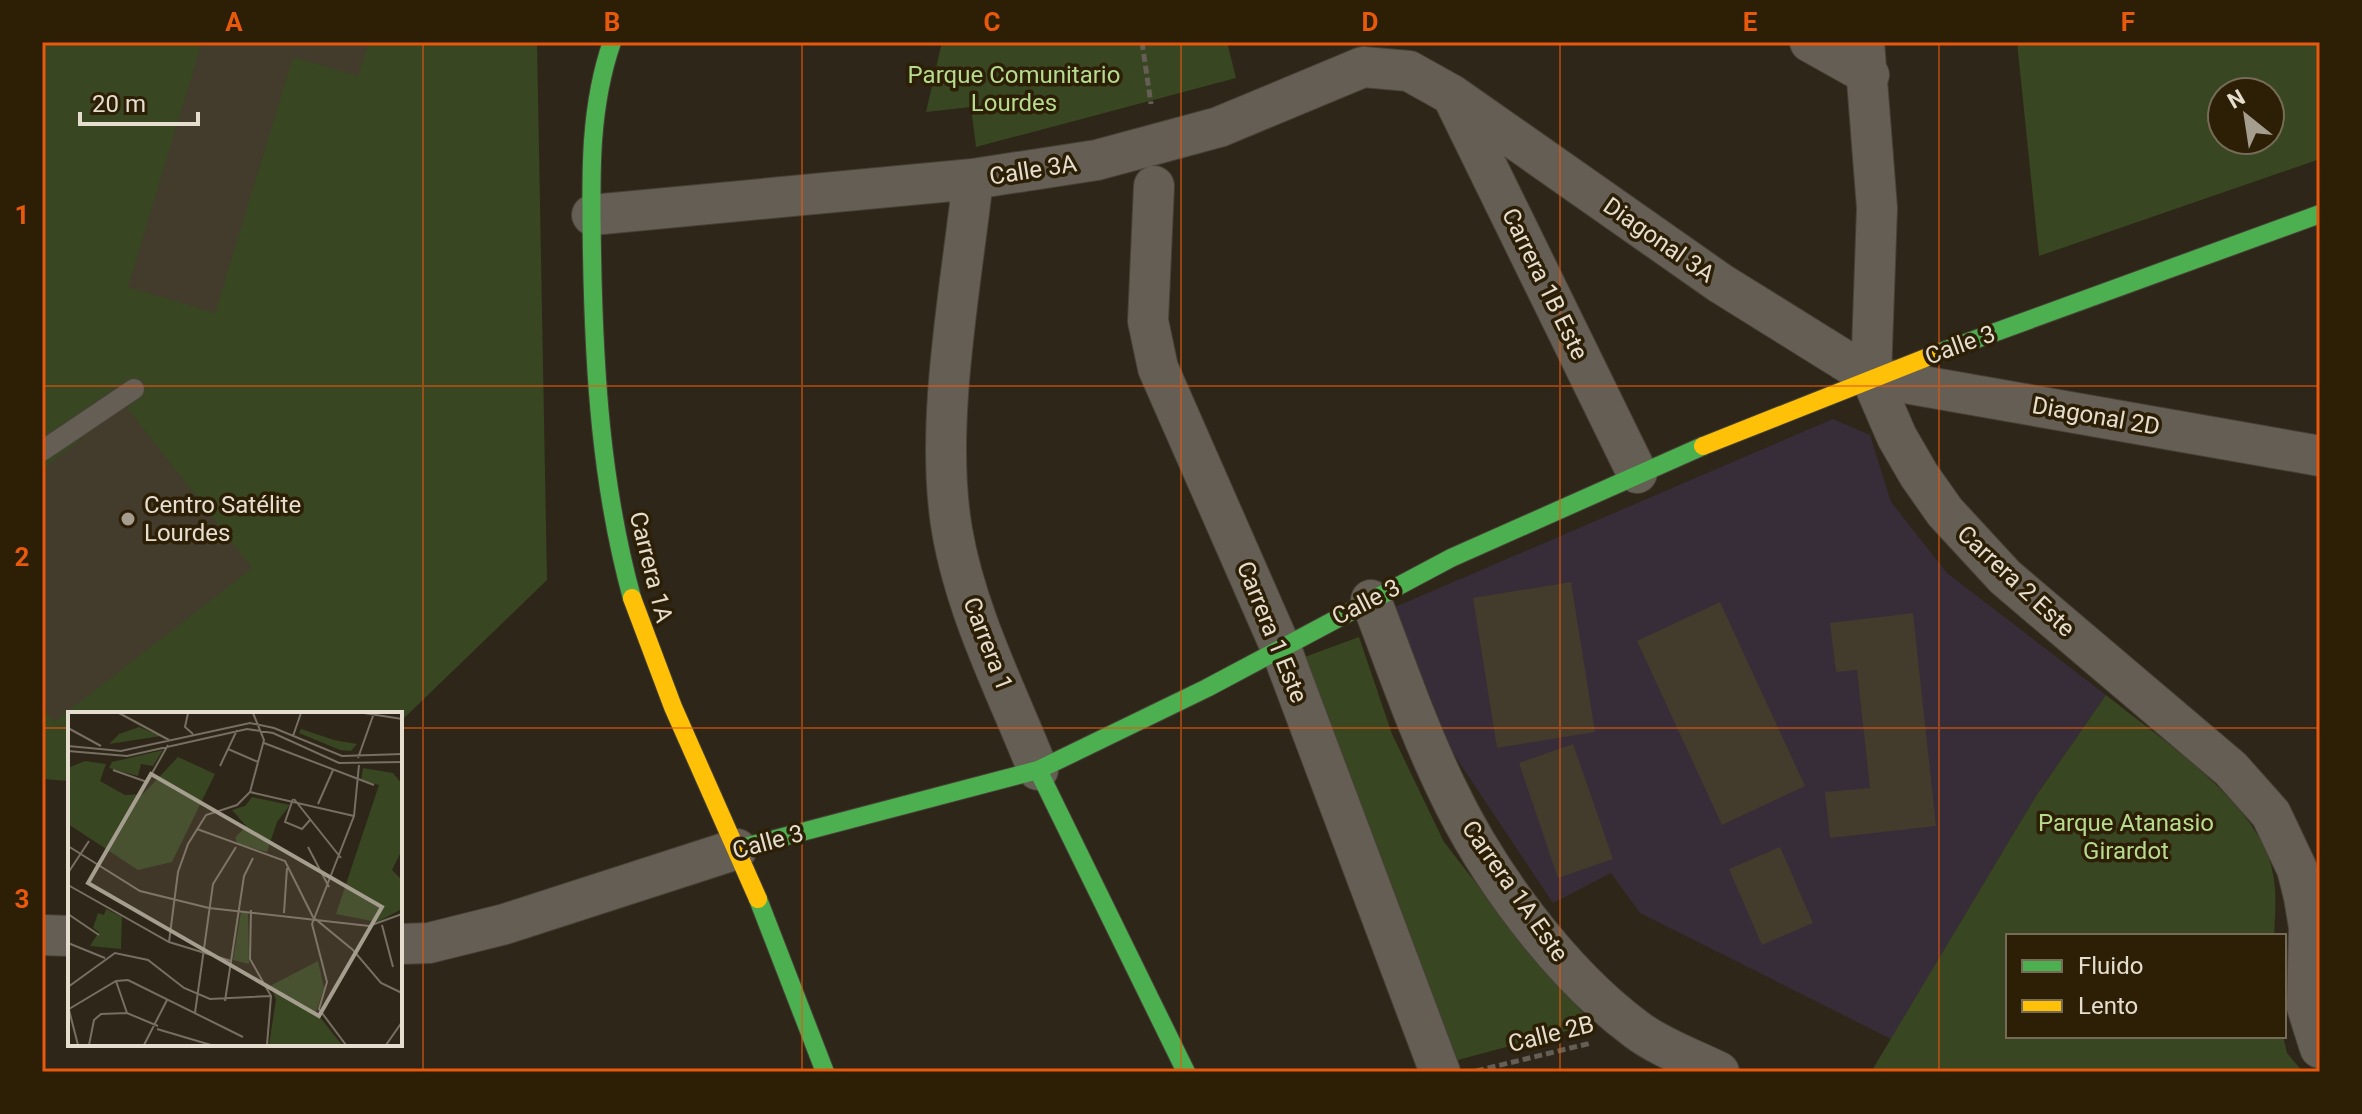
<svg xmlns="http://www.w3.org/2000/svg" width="2362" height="1114" font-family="Roboto,sans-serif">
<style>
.education{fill:#372d39}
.green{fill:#384622;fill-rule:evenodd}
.building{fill:#433b2b}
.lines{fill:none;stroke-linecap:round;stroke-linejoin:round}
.lane-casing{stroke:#474036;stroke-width:22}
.street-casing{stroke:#474036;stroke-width:42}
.fast-casing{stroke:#474036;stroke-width:20}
.slow-casing{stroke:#474036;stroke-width:20}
.path{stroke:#645e54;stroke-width:5;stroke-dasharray:8 4;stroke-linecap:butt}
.lane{stroke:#645e54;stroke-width:20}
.street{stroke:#645e54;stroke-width:40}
.fast{stroke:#4caf50;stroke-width:18}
.slow{stroke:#ffc107;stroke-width:18}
.grid{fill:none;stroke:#e8590c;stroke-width:2;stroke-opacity:0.55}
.poi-dot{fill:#a59d8e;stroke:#2c1f06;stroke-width:3}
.labels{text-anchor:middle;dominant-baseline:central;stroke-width:7;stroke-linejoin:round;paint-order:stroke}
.park-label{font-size:24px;fill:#b6db8f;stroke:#2c1f06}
.street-label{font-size:24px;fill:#e5ddce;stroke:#2c1f06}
.poi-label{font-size:24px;fill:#e5ddce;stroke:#2c1f06;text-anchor:start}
.inset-road{fill:none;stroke:#776f61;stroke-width:2}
.view{fill:#a59d8e;fill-opacity:0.15;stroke:#a59d8e;stroke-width:4}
.inset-edge{fill:none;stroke:#e5ddce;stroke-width:4}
.neatline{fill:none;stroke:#e8590c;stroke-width:3}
.grid-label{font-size:26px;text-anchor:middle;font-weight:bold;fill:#e8590c}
</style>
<rect width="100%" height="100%" fill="#2e2618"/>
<path class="education" d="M1833,419L1870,435L1891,502L1947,573L2106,695L2036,796L1891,1039L1640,913L1611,873L1553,903L1451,750L1395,607Z"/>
<path class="green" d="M43,42H537L547,580L400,722V714H70V781L42,779Z
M942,42H1227L1236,78L976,147L971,107L926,112Z
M2017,42H2320V159L2039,256ZM2222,92H2270V140H2222Z
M1359,637L1392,734L1444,842L1521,941L1593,1024L1454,1061L1302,658Z
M2106,695C2157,736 2263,806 2273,874C2277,893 2275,916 2274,936H2008V1036H2283L2287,1053L2303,1072H1871L2036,796Z"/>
<path class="building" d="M202,42H369L358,76L293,57L215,313L128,287Z
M125,405L252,568L54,722L42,706V470Z
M1571,582L1595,732L1497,748L1473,598Z
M1720,602L1805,786L1722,825L1637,641Z
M1913,613L1936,826L1830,838L1825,792L1870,788L1857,670L1836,672L1830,623Z
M1573,744L1613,859L1558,878L1519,763Z
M1780,847L1813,923L1762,945L1729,869Z"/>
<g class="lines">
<g class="lane-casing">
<path id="lane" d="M42,451L134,389"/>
</g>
<g class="street-casing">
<path id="street" d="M1810,42L1869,75
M1864,42L1877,208L1871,377L1897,437L1919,475L1945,512L2005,577L2231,769L2271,814L2297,869L2304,897L2309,927L2307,1007L2320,1048
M1454,99L1637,473
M973,179C961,287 934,425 952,530C966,613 1007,692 1038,770
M1154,186L1148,321L1158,368L1280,646L1440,1072
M592,215L973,179L1097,160L1219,127L1363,67L1409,71L1452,95L1720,283L1871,377L2320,456
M1371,600C1395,662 1417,727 1446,787C1487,874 1560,973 1637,1030C1661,1048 1693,1059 1719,1072
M42,935L70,936
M400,944L429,943L505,924L737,849"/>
</g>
<g class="fast-casing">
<path id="fast" d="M612,42C588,111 591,182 592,254C594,371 601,485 632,598
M1938,353L2320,214
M1038,770L1186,1072
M737,849L1038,770L1207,688L1451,558L1703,446
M758,899L825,1072"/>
</g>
<g class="slow-casing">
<path id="slow" d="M1703,446L1938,353
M632,598L673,707L758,899"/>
</g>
<path class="path" d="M1142,42L1151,104
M1476,1071L1591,1043"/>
<use href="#lane" class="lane"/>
<use href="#street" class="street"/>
<use href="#fast" class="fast"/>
<use href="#slow" class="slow"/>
</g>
<path class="grid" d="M423,42V1072M802,42V1072M1181,42V1072M1560,42V1072M1939,42V1072M42,386H2320M42,728H70M400,728H2320"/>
<circle class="poi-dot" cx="128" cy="519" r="8"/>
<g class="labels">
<g class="park-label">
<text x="1014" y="75">Parque Comunitario<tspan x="1014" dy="28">Lourdes</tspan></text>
<text x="2126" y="823">Parque Atanasio<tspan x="2126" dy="28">Girardot</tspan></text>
</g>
<g class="street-label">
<text transform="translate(1033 170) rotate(-9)">Calle 3A</text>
<text transform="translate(1659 240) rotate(35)">Diagonal 3A</text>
<text transform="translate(1545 284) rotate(64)">Carrera 1B Este</text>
<text transform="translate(1960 345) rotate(-20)">Calle 3</text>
<text transform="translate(2096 416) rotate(10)">Diagonal 2D</text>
<text transform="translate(651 567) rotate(76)">Carrera 1A</text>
<text transform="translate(2016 581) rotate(43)">Carrera 2 Este</text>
<text transform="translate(1366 602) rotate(-27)">Calle 3</text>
<text transform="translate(1272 632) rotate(68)">Carrera 1 Este</text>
<text transform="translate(988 644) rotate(69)">Carrera 1</text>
<text transform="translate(768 842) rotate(-15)">Calle 3</text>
<text transform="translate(1515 891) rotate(55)">Carrera 1A Este</text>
<text transform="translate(1551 1034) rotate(-14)">Calle 2B</text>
</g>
<g class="poi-label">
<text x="144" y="505">Centro Satélite<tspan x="144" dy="28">Lourdes</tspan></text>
</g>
</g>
<g transform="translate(68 712)">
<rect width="334" height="334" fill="#2e2618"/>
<path d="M71,15L93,24L41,32L51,22ZM233,17L266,28L289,32L283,39L272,38L231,21ZM95,38L85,54L73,52L70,64L41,56L44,50ZM110,45L147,62L104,150L70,158L0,112V56L17,49L38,52L32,69L57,83L75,82ZM295,56L325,61L334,72V138L324,158L334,168V197L309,210L268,202L311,73L293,68ZM184,85L222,93L209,110L199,140L170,132L167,126L178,114L164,98L177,94ZM38,197L54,205L53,237L22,234L31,220L25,216L30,201L36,203ZM173,200L180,201L181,252L165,248ZM250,249L256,276L248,300L274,333H201L208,287L202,274Z" fill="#384622"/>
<path class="inset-road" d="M51,1L101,28M120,1L117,15L125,22M296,1L334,7M0,16L33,34M225,24L233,1M196,31L306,73M0,34L53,39L182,11L206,16L274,44L334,42M160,37L190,50M0,39L59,44L179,17L205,21L271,51L334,50M290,46L306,1M152,54L169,18M45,58L79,70L100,33M182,80L286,104M225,87L217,110L234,117L242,108M226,87L273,146M250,92L265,58M129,117L217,149L245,205L285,238L313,271L334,281M0,134L72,179L141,196L301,214L334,202M240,135L261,175M0,161L21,129M0,173L101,230L163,249M183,198L182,247L203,284L199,333M216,201L219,156M0,202L31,223M314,213L325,255M101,230L110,160L120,132L138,103L169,93L182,80L196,28L185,1M0,231L37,246M48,269L59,301M0,275L47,241L80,248L116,276L142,287L203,284M157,289L176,164L185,146M0,294L10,333M1,297L48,269L60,268L175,325M127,301L145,172L168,135M89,317L143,333M21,333L26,308L33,302L59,301L90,314M76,333L99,288M278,333L251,297L259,270L244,212L286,104L291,53M318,333L334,310"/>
<path class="view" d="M83,62L314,195L251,304L20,171Z"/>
<rect width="334" height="334" class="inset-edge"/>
</g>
<rect width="2362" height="1114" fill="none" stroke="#2c1f06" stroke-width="88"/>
<rect x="2006" y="934" width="280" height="104" fill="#2c1f06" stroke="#766b56" stroke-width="2"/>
<rect x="2022" y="960" width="40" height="12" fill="#4caf50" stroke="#766b56" stroke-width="2"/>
<text x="2078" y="974" font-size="24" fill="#e5ddce">Fluido</text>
<rect x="2022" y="1000" width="40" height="12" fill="#ffc107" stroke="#766b56" stroke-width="2"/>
<text x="2078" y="1014" font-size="24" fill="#e5ddce">Lento</text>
<g transform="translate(2246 116) rotate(330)"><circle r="38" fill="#2c1f06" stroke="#766b56" stroke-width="2"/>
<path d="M0-6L14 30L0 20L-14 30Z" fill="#a59d8e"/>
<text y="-12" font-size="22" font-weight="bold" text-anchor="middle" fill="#e5ddce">N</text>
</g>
<path d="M80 112v12h118v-12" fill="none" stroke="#e5ddce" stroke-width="4"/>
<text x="92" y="112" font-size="24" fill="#e5ddce" stroke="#2c1f06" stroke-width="6" paint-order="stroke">20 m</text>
<rect x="44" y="44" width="2274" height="1026" class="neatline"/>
<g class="grid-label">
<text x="234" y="31">A</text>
<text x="612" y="31">B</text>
<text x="992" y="31">C</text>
<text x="1370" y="31">D</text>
<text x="1750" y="31">E</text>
<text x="2128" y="31">F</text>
<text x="22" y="224">1</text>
<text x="22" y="566">2</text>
<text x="22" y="908">3</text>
</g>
</svg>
